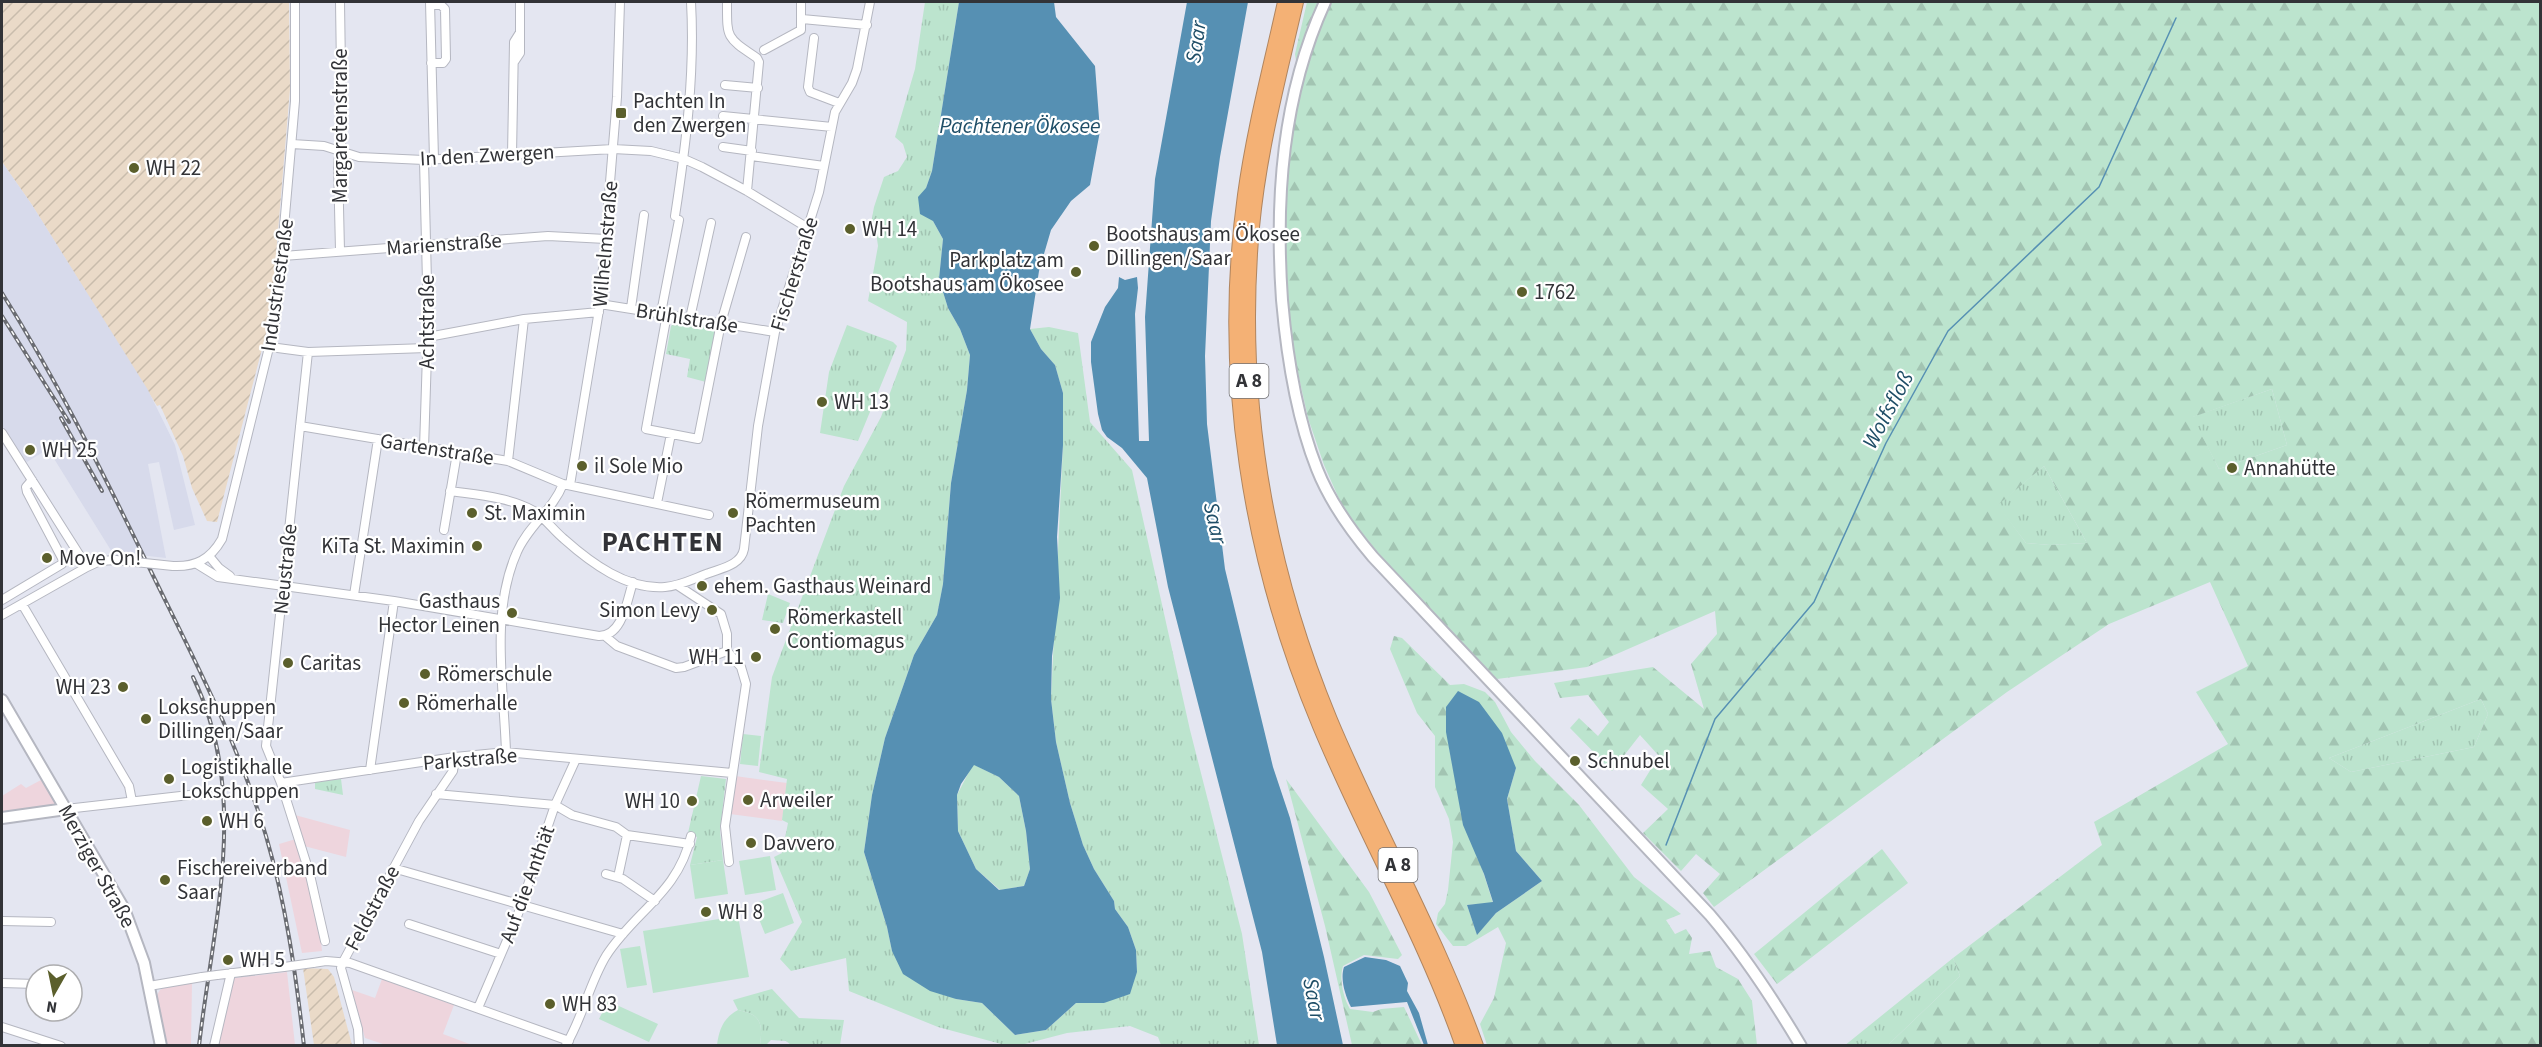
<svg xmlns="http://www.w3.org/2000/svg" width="2542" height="1047" font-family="'Source Sans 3',sans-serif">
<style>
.commercial{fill:#eed5dd}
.industrial{fill:url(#industrial-furrows)}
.built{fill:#d7daeb}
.grass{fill:url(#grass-tufts)}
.forest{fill:url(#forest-firs);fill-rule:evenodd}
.pitch{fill:#bce4ce}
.water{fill:#5690b3;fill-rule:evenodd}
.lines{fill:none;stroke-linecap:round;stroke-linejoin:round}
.stream{stroke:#5690b3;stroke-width:1.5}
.street-casing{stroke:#b5b7c1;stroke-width:10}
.secondary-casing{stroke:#b5b7c1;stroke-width:14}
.highway-casing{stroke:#b0855f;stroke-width:16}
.street{stroke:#fff;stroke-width:8}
.secondary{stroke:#fff;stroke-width:10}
.highway{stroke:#f4b175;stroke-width:14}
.rail-casing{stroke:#6a6c72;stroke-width:4}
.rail{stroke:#fff;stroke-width:1.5;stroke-dasharray:4.5;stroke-linecap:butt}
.street-bridge-casing{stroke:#b5b7c1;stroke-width:10;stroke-linecap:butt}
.street-bridge{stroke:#fff;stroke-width:8}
.poi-dot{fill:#5b5f2c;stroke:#fff;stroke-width:2}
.labels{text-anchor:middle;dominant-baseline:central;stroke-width:4.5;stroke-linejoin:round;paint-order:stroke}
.shield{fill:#fff;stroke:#707073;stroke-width:1.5}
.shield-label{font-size:20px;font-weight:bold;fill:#323337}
.poi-label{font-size:21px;fill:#323337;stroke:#fff;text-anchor:start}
.street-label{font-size:21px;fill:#323337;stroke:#fff}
.water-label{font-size:22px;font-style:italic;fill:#1f4e67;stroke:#fff}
.district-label{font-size:27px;font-weight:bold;letter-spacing:1.5px;fill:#323337;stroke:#fff}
</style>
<defs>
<pattern id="industrial-furrows" width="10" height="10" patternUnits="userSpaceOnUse" patternTransform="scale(1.5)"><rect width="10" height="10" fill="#eadac8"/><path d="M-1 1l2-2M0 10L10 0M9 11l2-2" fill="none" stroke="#c9bcac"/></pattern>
<pattern id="grass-tufts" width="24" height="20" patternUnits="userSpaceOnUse" patternTransform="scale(1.5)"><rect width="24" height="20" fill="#bce4ce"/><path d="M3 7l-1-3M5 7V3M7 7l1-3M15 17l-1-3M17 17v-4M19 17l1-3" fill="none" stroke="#a2c4b2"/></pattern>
<pattern id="forest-firs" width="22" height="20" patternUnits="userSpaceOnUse" patternTransform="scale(1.5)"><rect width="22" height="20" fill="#bce4ce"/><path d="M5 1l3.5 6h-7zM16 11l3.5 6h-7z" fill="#a2c4b2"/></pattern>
</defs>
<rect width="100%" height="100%" fill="#e4e6f1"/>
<path class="commercial" d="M735,776L787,783L782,821L730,814Z
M41,780L58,806L3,815L2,796L21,784L26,788Z
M295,815L350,830L346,857L304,846Z
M296,839L320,932L322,951L302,953L279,844Z
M287,972L295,1045L216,1046L234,978Z
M382,979L454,1005L443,1034L472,1045H386L365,1038L352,990L375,998Z
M192,983L191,1045H166L157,995L160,990L165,987Z"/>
<path class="industrial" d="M2,2H289L290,89L271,314L217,522L207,521L192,488L183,456L160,405L157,406L32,205L2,162Z
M303,968L328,969L334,977L352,1045H314Z"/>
<path class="built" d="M2,162L32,205L148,390L175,445L195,525L174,530L159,462L148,464L166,558L112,552L48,449L27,462L17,452L2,425Z"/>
<path class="grass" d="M925,2H959L932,171L926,188L933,221L943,239L939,279L948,308L960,329L970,355L967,390L951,483L943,584L937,615L914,655L885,738L872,795L864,852L887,927L892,951L956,999L982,1003L1015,1035L1046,1030L1076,1003H1104L1137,972L1136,950L1128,927L1115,909L1114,901L1094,869L1083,845L1070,803L1056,742L1051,699L1063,445V393L1055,365L1041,349L1030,329L1049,327L1078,333L1090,422L1132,470L1190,730L1242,934L1259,1045H1161L1158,1037L1130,1026L1067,1033L1021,1045H1005L938,1027L849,991L846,958L791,971L780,959L802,922L774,857L782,853L788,823L782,820L787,779L759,772L772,677L844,486L881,417L906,350L907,322L868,301L878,246L876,232L870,229L874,207L884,177L898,171L907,157L903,144L895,137L915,69Z
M676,321L711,327L715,331L706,382L687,377L690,359L666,354L671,326Z
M847,325L893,342L897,346L858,441L820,433L829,372Z
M2272,389L2287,445L2219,469L2192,417Z
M2044,466L2087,543L2050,545L2026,543L1997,505Z
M768,594L790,603L783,623L762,620Z
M2481,699L2488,714L2474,747L2351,772L2329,758Z
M973,764L999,777L1019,796L1026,831L1030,869L1024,886L1000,890L976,869L958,831L957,795Z
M701,776L726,779L720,831L723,860L690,865L697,837L688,833Z
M341,779L343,795L315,789V782Z
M1953,958L1960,976L1888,1045L1844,1046Z
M772,989L799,1018L844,1020L840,1045H791L786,1041L771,1040L766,1045H760C763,1024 761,1014 738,1010L733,1000Z"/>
<path class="forest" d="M1307,2H2540V1043L2535,1046L1888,1045L1960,976L1953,958L2102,845L2094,822L2228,744L2196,692L2248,666L2210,582L2109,624L2007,692L1714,907L1703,893L1720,874L1696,854L1681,871L1643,833L1668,809L1641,785L1659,756L1640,735L1612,771L1570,728L1579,718L1598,736L1609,722L1588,695L1560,698L1554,683L1653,667L1704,709L1691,664L1717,634L1715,611L1587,667L1497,679L1379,554L1344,510L1324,465L1308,418L1294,355L1287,290L1285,225L1289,159L1300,88L1295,54ZM2272,389L2287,445L2219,469L2193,417ZM2044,466L2087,543H2086L2050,545L2026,543L1998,505ZM2481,699L2488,714L2474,747L2351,772L2329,758Z
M1394,636L1402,638L1450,685L1464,684L1485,692L1495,702L1511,732L1535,761L1579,805L1634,877L1681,914L1666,920L1675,934L1686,929L1692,938L1689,954L1710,951L1716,967L1738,979L1752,1001L1757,1045H1487L1480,1024L1494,998L1506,943L1498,927L1466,946H1453L1436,924L1438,913L1445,904L1448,890L1453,842L1449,819L1435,787V736L1417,713L1390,649ZM1446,707L1516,768L1507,799L1516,851L1542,881L1496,913L1477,934L1467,905L1493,903C1474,841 1446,771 1446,707Z
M1286,779L1369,892L1402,955L1398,959L1364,955L1343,966C1339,979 1343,997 1350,1009L1373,1012L1381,1009L1404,1007L1422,1045H1352L1325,926Z
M1882,849L1908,883L1777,984L1754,954Z"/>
<path class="pitch" d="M743,734L761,736L758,766L740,764Z
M770,856L776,890L745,895L739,861Z
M723,860L728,894L695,899L690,865Z
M783,893L794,923L765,934L753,904Z
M738,916L749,977L653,993L643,931Z
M640,946L647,985L627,988L620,949Z
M608,1001L658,1024L649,1042L599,1019Z
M738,1010C761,1014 763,1024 760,1045H717C719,1030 723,1018 738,1010Z"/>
<path class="water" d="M959,2H1054L1056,17L1095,66L1100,131L1090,185L1071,201L1051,230L1039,271L1030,329L1041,349L1055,365L1063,393V445L1057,537L1060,598L1052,656L1051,699L1056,742L1070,803L1083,845L1094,869L1114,901L1115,909L1128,927L1136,950L1137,972L1130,994L1104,1003H1076L1046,1030L1015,1035L982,1003L956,999L930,991L903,974L892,951L887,927L864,852L872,795L885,738L914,655L937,615L943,584L951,483L967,390L970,355L960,329L948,308L939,279L943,239L933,221L920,214L918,197L926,188L932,171ZM974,765L999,777L1019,796L1026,831L1030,869L1024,886L999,890L976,869L958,831L957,795L961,784Z
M1187,2H1248L1220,157L1211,221L1205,356L1207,424L1225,569L1273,767L1290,818L1324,957L1343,1045H1277L1262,952L1168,587L1147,478L1122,448L1107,437L1102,430L1098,414L1091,362V342L1105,307L1118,288L1119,277L1125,280L1137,277L1138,288L1135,314L1139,441H1149L1145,317L1155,179Z
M1458,691L1479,702L1502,733L1516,768L1507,799L1516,851L1542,881L1496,913L1477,935L1467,905L1493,902L1484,874L1463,825L1446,732V707Z
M1365,957L1386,960L1400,966L1408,983L1407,991L1419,1013L1428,1045H1424L1407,1002L1351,1007C1345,995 1340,979 1344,967Z"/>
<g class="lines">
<path class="stream" d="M1666,845L1715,719L1814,602L1886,443L1948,331L2099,187L2176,18"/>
<g class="street-casing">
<path id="street" d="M340,2L342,138L338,163L340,251
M430,2L434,159
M727,2C727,39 726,37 757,58L759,62L747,191
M430,5H441L445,9L446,59L443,63H431
M802,19L867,25
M814,38L808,87L810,92L839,103
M764,50L801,30V2
M514,62L520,53V2
M725,85L758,88
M723,116L832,127
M292,144L324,146L359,157L424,160L613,149L651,151L684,159L702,167L747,191L808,228
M723,147L752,151
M512,155L514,42L519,34
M751,156L824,166
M675,216C686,145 695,73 691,2
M283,256L548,236L606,239
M600,304L775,332
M631,308L644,215
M661,313L679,220
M667,314L646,429L698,439L721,323L746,237
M690,318L711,223
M428,337L524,319L599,312
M270,347L308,352L427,348
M308,352L266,746L281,783L310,875L325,941
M300,426L508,461L563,484L709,515
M2,433L87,567
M424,448L428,323L424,160
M508,461L524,319
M570,485L600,304L617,97L620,2
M450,491C478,495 509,497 534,511C545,518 554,531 564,539C591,563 627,590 665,587C680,586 695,578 709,573C722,568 741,565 744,549L758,426L775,332L819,192L835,112L852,83L857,69L870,2
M657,503L671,434
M444,530L457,453
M209,556L219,568L230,576
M197,564L218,577L394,601L599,636C623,636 627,600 633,582
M173,566C195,567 210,560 222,539L276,319L295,101V2
M677,585L721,614L727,634V651L741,667L746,684L725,826L729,862
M354,595L378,439
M2,600L62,564L63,560L27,492L26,487L32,480
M22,604L129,786L132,801
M2,615L87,567L100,561L116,560
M605,636L617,646L676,668L684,667L727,651
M506,752C504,688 490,612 517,552C528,526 553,510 563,484
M370,770L394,601
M281,783L455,757L506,752L732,773
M436,794L555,805L572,815L616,827L627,835L690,844
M66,809L207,793
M393,868L623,934
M606,874L623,879L655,901
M618,877L627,835
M2,921L51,922
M409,924L501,954
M313,963L326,961L350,963L569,1041
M217,975L284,967
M2,983L36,984
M149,986L202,977
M478,1008L517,917L555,805L576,759
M2,1027L61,1046
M566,1045C583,1017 589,984 606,956C635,911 678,893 691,836
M214,1046L231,973
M359,1046L358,1029L341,968L343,962L419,821L453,771L455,757"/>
</g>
<g class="secondary-casing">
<path id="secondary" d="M1325,2C1282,96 1275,198 1282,300C1287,357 1296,416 1317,469C1330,502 1351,531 1373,557L1710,915C1745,956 1773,999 1801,1046
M2,700L124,909L144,963L161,1046
M2,818L66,809"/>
</g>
<g class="highway-casing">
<path id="highway" d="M1285,2C1271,66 1254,129 1245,195C1220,375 1250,559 1320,726C1365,834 1424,935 1463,1046
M1296,2C1279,76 1259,151 1252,227C1237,397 1265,563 1330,720C1376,830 1435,933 1476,1046"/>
</g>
<use href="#street" class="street"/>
<use href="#secondary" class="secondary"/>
<use href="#highway" class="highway"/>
<g class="rail-casing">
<path id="rail" d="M2,293C56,379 99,465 144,557C188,648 237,738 266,836C286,904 296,975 304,1046
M2,316L69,422
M61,418L102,491
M193,677C251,796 213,922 199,1046"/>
</g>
<use href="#rail" class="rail"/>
<g class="street-bridge-casing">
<path id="street-bridge" d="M116,560L173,566
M284,967L313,963
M202,977L217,975"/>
</g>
<use href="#street-bridge" class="street-bridge"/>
</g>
<g class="poi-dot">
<rect x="615" y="107" width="12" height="12" rx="3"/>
<circle cx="134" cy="168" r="6"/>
<circle cx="850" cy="229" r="6"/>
<circle cx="1094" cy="246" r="6"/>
<circle cx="1076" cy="272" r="6"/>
<circle cx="1522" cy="292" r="6"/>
<circle cx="822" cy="402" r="6"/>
<circle cx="30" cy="450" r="6"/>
<circle cx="582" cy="466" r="6"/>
<circle cx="2232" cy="468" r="6"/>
<circle cx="472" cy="513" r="6"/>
<circle cx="733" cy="513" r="6"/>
<circle cx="477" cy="546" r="6"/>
<circle cx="47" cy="558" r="6"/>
<circle cx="702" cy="586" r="6"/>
<circle cx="712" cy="610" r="6"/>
<circle cx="512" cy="613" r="6"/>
<circle cx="775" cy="629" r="6"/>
<circle cx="756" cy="657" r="6"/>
<circle cx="288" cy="663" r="6"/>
<circle cx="425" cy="674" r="6"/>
<circle cx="123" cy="687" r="6"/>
<circle cx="404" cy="703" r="6"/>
<circle cx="146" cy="719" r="6"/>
<circle cx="1575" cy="761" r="6"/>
<circle cx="169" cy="779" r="6"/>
<circle cx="748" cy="800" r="6"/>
<circle cx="692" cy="801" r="6"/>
<circle cx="207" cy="821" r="6"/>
<circle cx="751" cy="843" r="6"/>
<circle cx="165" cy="880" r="6"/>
<circle cx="706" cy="912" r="6"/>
<circle cx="228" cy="960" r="6"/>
<circle cx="550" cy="1004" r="6"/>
</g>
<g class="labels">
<g class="shield">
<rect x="1229.5" y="364" width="39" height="34" rx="4.5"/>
<rect x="1378.5" y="848" width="39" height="34" rx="4.5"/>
</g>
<g class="shield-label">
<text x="1249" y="381">A 8</text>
<text x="1398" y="865">A 8</text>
</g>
<g class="poi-label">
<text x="633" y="101">Pachten In<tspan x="633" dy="24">den Zwergen</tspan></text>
<text x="146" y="168">WH 22</text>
<text x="862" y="229">WH 14</text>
<text x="1106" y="234">Bootshaus am Ökosee<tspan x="1106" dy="24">Dillingen/Saar</tspan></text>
<text x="1064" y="260" text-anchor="end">Parkplatz am<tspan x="1064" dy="24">Bootshaus am Ökosee</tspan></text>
<text x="1534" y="292">1762</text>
<text x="834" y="402">WH 13</text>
<text x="42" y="450">WH 25</text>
<text x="594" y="466">il Sole Mio</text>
<text x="2244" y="468">Annahütte</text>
<text x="745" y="501">Römermuseum<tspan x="745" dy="24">Pachten</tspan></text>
<text x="484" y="513">St. Maximin</text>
<text x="465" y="546" text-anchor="end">KiTa St. Maximin</text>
<text x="59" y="558">Move On!</text>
<text x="714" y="586">ehem. Gasthaus Weinard</text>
<text x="500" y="601" text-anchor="end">Gasthaus<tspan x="500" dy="24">Hector Leinen</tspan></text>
<text x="700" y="610" text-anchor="end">Simon Levy</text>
<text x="787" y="617">Römerkastell<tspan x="787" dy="24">Contiomagus</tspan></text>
<text x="744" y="657" text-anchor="end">WH 11</text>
<text x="300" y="663">Caritas</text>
<text x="437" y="674">Römerschule</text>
<text x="111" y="687" text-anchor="end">WH 23</text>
<text x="416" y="703">Römerhalle</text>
<text x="158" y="707">Lokschuppen<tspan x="158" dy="24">Dillingen/Saar</tspan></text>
<text x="1587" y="761">Schnubel</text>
<text x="181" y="767">Logistikhalle<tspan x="181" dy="24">Lokschuppen</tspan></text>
<text x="760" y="800">Arweiler</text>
<text x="680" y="801" text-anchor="end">WH 10</text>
<text x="219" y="821">WH 6</text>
<text x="763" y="843">Davvero</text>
<text x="177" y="868">Fischereiverband<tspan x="177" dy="24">Saar</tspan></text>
<text x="718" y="912">WH 8</text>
<text x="240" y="960">WH 5</text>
<text x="562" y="1004">WH 83</text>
</g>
<g class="street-label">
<text transform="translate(340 126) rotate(-90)">Margaretenstraße</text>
<text transform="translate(487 155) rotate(-3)">In den Zwergen</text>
<text transform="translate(444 244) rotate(-4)">Marienstraße</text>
<text transform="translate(605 244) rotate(-85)">Wilhelmstraße</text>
<text transform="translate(794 274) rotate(-73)">Fischerstraße</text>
<text transform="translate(277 285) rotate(-82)">Industriestraße</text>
<text transform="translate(687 318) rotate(9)">Brühlstraße</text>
<text transform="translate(427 322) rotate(-90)">Achtstraße</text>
<text transform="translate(437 449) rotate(9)">Gartenstraße</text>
<text transform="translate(285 569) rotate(-84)">Neustraße</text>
<text transform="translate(470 759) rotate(-5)">Parkstraße</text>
<text transform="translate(97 866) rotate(61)">Merziger Straße</text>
<text transform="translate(527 884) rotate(-70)">Auf die Anthät</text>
<text transform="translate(372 908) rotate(-62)">Feldstraße</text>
</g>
<g class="water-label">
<text transform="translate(1196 42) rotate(-82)">Saar</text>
<text x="1020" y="126">Pachtener Ökosee</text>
<text transform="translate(1888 410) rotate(-62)">Wolfsfloß</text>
<text transform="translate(1215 523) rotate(77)">Saar</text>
<text transform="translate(1314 999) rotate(79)">Saar</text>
</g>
<g class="district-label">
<text x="663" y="542">PACHTEN</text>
</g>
</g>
<rect width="2542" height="1047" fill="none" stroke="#323337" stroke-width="6"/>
<g transform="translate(54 993) rotate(189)"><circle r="28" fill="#ffffff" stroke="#adadaf" stroke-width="1.5"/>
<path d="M0-4.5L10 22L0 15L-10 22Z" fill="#5b5f2c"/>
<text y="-9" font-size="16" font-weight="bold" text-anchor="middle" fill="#323337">N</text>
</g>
</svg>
